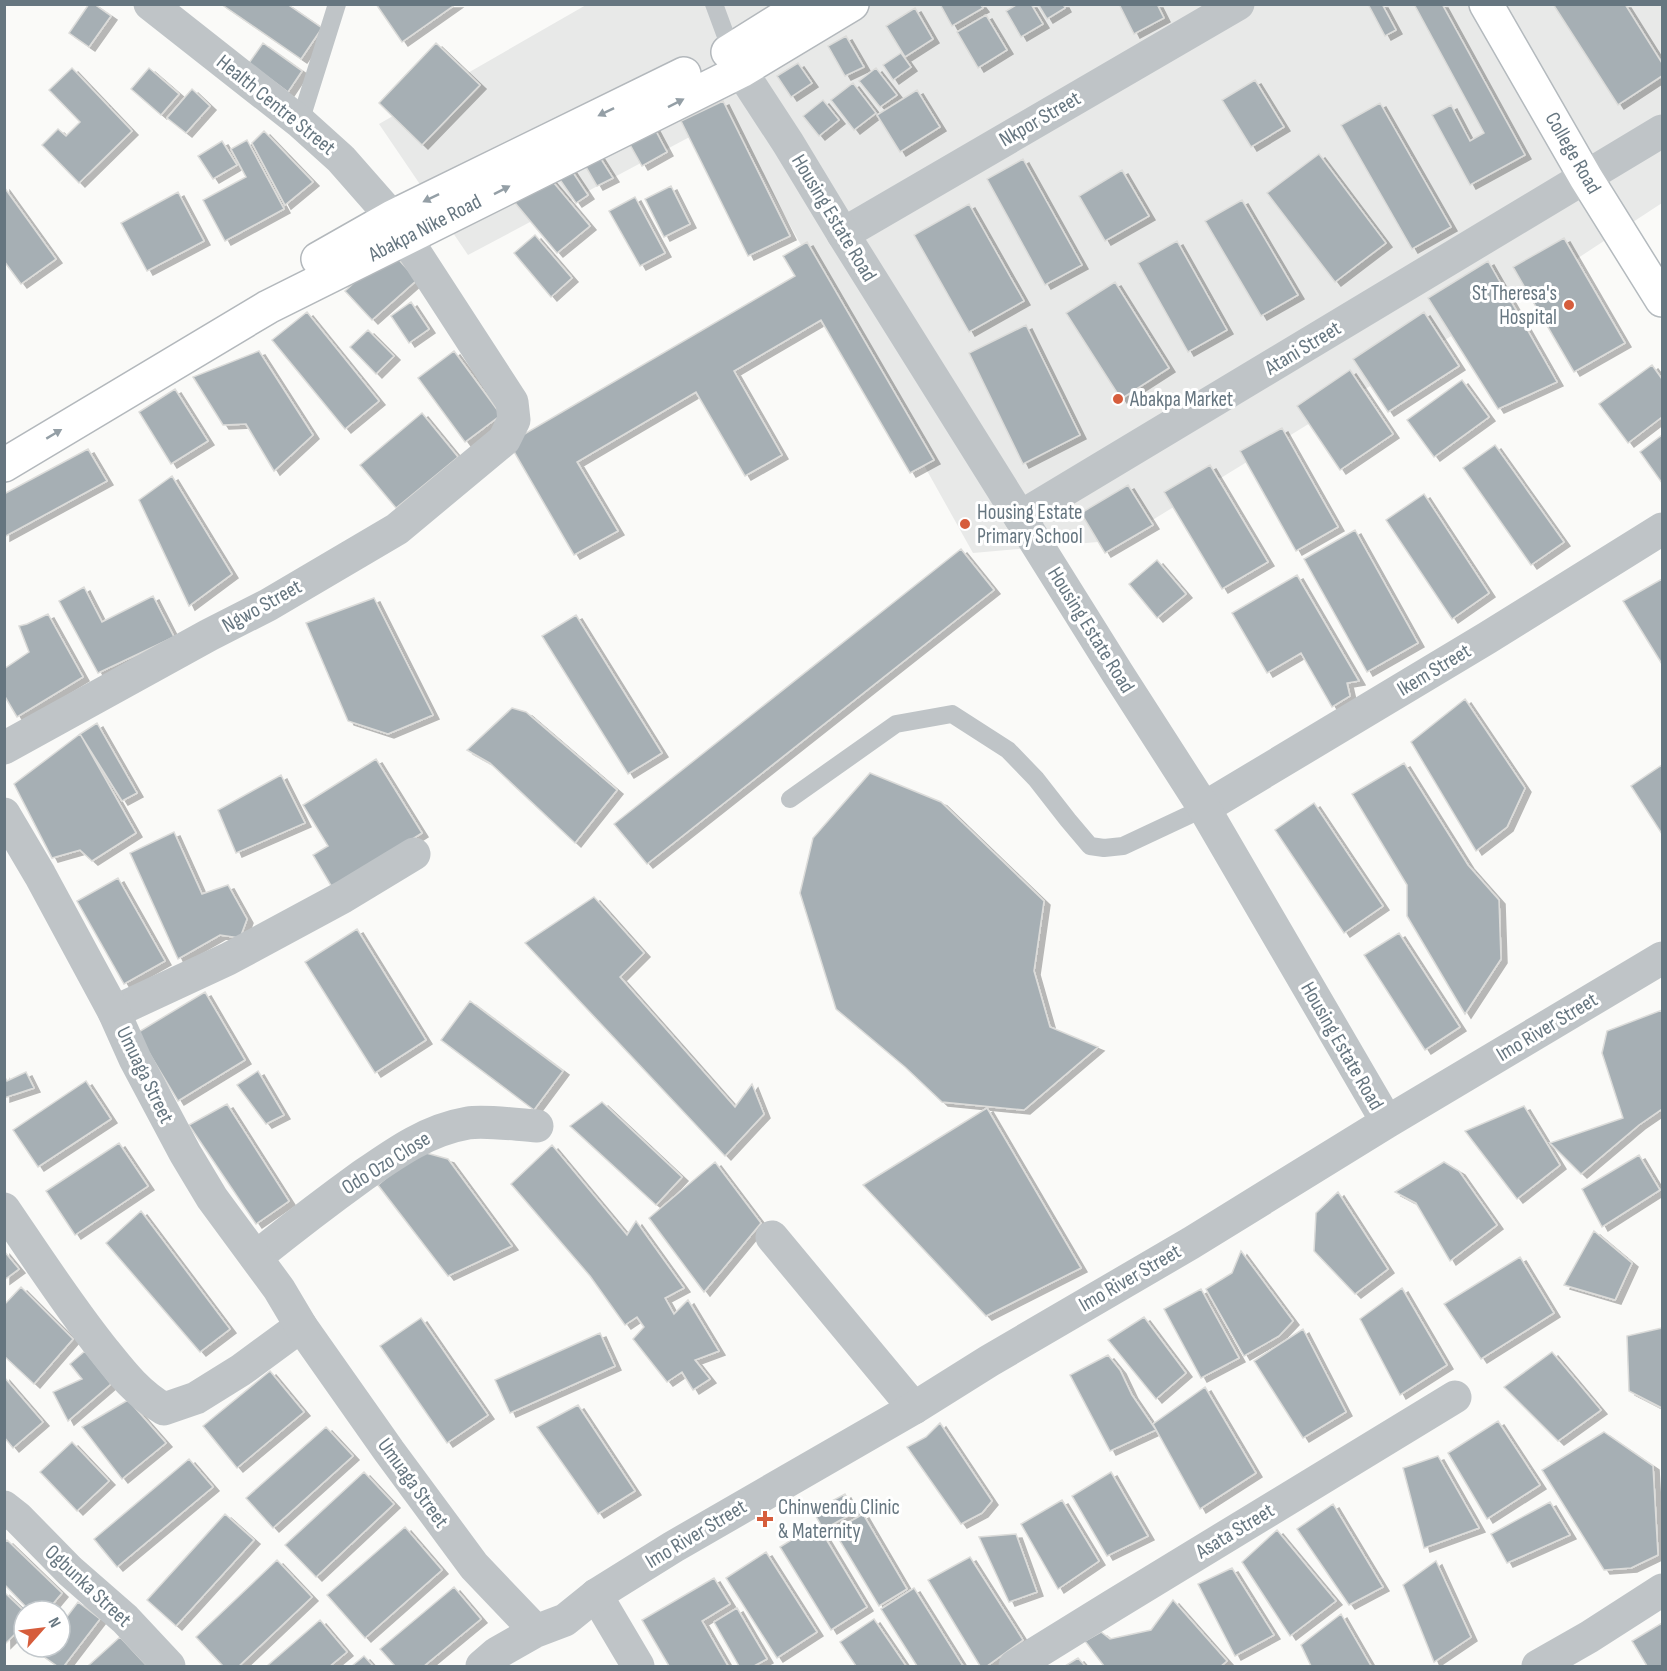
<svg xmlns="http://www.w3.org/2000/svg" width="1667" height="1671" font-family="'Sofia Sans Condensed',sans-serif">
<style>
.built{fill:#e8e9e8}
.building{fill:#a6afb4;stroke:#dcdcda;stroke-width:1.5;filter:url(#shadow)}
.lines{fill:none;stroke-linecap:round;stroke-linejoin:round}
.secondary-casing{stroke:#b4babe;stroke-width:36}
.primary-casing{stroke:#b3b8bc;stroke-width:36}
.service{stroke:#bfc4c7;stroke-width:18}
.minor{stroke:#bfc4c7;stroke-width:33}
.tertiary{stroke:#bfc4c7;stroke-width:33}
.secondary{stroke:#fff;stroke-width:33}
.primary{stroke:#fff;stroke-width:33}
.oneway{fill:#949fa6}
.poi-dot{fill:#d65d3c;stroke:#fff;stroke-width:2}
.labels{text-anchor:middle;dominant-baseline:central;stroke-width:6;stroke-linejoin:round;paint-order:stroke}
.street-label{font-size:21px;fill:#667680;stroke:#fff}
.poi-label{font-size:21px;fill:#667680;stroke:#fff;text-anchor:start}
</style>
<defs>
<filter id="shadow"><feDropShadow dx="6" dy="4" stdDeviation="0" flood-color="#0004"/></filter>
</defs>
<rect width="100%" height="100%" fill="#fafaf8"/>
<path class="built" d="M586,5H1662V203L1578,258L1120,540L973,553L729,116L468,255L379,124Z"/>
<path class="building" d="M89,4H94L111,16L89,47L69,33Z
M221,4H287L322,28L301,59Z
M376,4H456L402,42Z
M940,4H980L983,8L952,26Z
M1018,4H1031L1043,24L1021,37L1006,11Z
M1038,4H1063L1065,8L1047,19Z
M1119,4H1157L1164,18L1134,34Z
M1368,4H1382L1396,30L1385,36Z
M1414,4H1442L1525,155L1470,185L1432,115L1451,105L1470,141L1484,133Z
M1553,4H1625L1662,63V76L1618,105Z
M915,8L933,39L905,57L886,26Z
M986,15L1007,50L978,68L957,32Z
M846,36L864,67L845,76L828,46Z
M263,43L302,71L288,92L249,63Z
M436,43L480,85L422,145L379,103Z
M901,53L911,67L893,80L883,65Z
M798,63L812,83L791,97L777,76Z
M72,68L132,131L79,183L42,145L58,129L66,136L80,122L49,90Z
M149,68L179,94L161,115L131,89Z
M876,68L897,95L880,107L859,81Z
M1255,80L1284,127L1251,147L1222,100Z
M853,83L876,113L854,130L831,100Z
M192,89L210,106L186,133L167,118Z
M917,90L940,127L900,152L877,115Z
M823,100L839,120L819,136L803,116Z
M723,101L790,236L748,256L681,121Z
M1380,103L1451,227L1412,249L1341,125Z
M650,120L667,152L642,166L624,134Z
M264,131L313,182L285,205L252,143Z
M247,140L284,209L225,241L203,200L246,177L231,149Z
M222,141L237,165L213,179L198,156Z
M594,148L613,178L597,186L579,155Z
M1319,154L1386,243L1335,282L1267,193Z
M1023,159L1082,265L1045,285L987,179Z
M566,162L588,195L576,203L554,171Z
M543,170L590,226L557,253L511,198Z
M1122,170L1149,216L1105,241L1079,196Z
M671,186L690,224L664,237L645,199Z
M4,187L56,259L21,284L4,261Z
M178,192L204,241L147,271L121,223Z
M635,197L665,253L640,266L609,211Z
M1242,200L1298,295L1261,316L1205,221Z
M969,204L1024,301L969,332L914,235Z
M535,235L572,278L551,297L514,253Z
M1564,238L1625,343L1574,372L1513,267Z
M1177,241L1227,330L1188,352L1138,263Z
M807,242L934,460L910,473L821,320L734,371L782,455L745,476L696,392L577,462L618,531L574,555L509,443L795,276L783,256Z
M390,250L417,280L372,320L345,291Z
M1488,261L1557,382L1498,409L1428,298Z
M1115,282L1169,368L1121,399L1066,313Z
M411,302L429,329L409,343L391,316Z
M307,312L379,401L345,429L272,340Z
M1424,312L1459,366L1388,412L1353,359Z
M1026,325L1080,435L1023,464L969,353Z
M368,330L394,356L376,374L350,347Z
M259,351L313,435L274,471L246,424L223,425L193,377Z
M454,351L501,415L465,442L418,378Z
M1652,365L1662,379V417L1628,443L1599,404Z
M1350,370L1393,434L1340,470L1297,406Z
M1462,380L1489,417L1434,457L1407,420Z
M175,389L208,441L171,464L139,412Z
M422,413L458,457L396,508L360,465Z
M1282,428L1338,527L1296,551L1240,451Z
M1662,435V483L1640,452Z
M1495,445L1564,542L1531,565L1463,468Z
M88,449L107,481L4,537V494Z
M1210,465L1268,562L1222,589L1164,492Z
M172,476L232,574L189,606L139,500Z
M1128,485L1153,525L1105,553L1081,513Z
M1424,494L1489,593L1452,619L1386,520Z
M1355,530L1418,643L1367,672L1304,559Z
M961,549L994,590L647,864L614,824Z
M1157,560L1186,594L1157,618L1129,584Z
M1297,575L1359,681L1347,683L1350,696L1332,707L1301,653L1267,673L1232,613Z
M1662,579V664L1623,601Z
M84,587L102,622L153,596L174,637L98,673L59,601Z
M374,598L433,715L388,734L348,721L306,623Z
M48,614L83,677L17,717L4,695V669L29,652L19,626L27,624Z
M576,615L662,753L628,774L542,636Z
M1465,699L1525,788L1507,827L1476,851L1411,742Z
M512,708L526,712L617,790L575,843L490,763L467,750Z
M97,723L137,793L122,801L80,734Z
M80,734L136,833L92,861L80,850L52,858L14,784Z
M376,759L422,833L333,889L313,855L328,846L303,805Z
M1404,763L1468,865L1499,900L1501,959L1465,1014L1407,916V885L1352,794Z
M1662,765V834L1631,786Z
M870,773L941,802L1044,901L1034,971L1050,1027L1098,1047L1024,1110L942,1102L905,1067L836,1009L800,893L813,838Z
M281,775L305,823L236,853L218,810Z
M1314,803L1383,906L1344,933L1275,830Z
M174,832L202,894L228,885L247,919L240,938L220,935L178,959L130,853Z
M118,878L165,961L124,984L77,901Z
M594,897L644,953L620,977L735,1107L752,1084L764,1114L725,1156L525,943Z
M357,929L426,1040L375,1073L305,962Z
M1399,933L1460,1027L1425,1050L1364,955Z
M205,992L245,1060L178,1101L137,1033Z
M470,1001L563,1071L534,1110L441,1040Z
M1662,1010V1109L1639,1125L1581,1174L1550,1143L1623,1118L1602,1053L1607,1031Z
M258,1071L284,1115L266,1124L237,1085Z
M26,1072L34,1088L4,1098V1076L7,1081Z
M86,1081L111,1119L38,1167L13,1130Z
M602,1102L682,1177L656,1205L570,1126Z
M227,1104L289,1201L256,1224L189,1125Z
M1524,1106L1560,1165L1517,1199L1465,1131Z
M987,1108L1081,1268L986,1316L863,1185Z
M119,1143L148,1186L75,1235L46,1191Z
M552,1145L627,1235L636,1221L684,1288L665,1298L674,1314L688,1300L719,1351L695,1360L710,1379L693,1390L682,1372L667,1382L633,1339L644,1327L637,1317L625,1325L590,1276L511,1184Z
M419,1151L448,1159L512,1246L448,1276L378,1185Z
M1639,1155L1660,1190L1602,1227L1582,1189Z
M715,1162L761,1223L704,1292L649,1218Z
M1444,1162L1459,1171L1497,1225L1450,1261L1416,1203L1395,1192Z
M1338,1192L1388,1269L1355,1294L1314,1251L1316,1213Z
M141,1211L230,1329L200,1352L106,1243Z
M1594,1231L1632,1263L1615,1300L1564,1285Z
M4,1251L19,1269L4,1280Z
M1241,1251L1293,1321L1279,1336L1244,1356L1206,1289L1232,1273Z
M1520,1257L1554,1313L1481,1359L1444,1304Z
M21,1287L73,1339L34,1384L4,1356V1305Z
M1402,1288L1447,1365L1400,1395L1360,1319Z
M1201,1289L1239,1358L1201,1378L1164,1309Z
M1144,1317L1186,1373L1156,1399L1108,1340Z
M421,1318L488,1415L447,1443L380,1346Z
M1662,1328V1408L1629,1391L1627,1336Z
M1303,1329L1346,1412L1303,1438L1254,1361Z
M600,1333L615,1366L510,1413L495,1380Z
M85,1351L111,1384L68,1421L53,1392L82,1379L70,1364Z
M1552,1352L1601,1410L1558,1441L1504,1387Z
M1108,1355L1120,1370L1132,1395L1156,1430L1110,1451L1070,1375Z
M270,1371L304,1412L237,1468L203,1426Z
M4,1377L43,1422L13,1448L4,1437Z
M1205,1387L1256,1473L1200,1509L1153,1424Z
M128,1400L166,1443L122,1479L82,1427Z
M578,1405L635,1491L598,1514L537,1427Z
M1498,1421L1540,1485L1487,1519L1448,1453Z
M940,1423L992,1501L982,1513L961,1524L907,1447L926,1437Z
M326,1427L353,1456L273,1528L246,1498Z
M1604,1432L1653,1466L1658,1555L1631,1568L1604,1570L1542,1470Z
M72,1442L109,1481L77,1511L40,1472Z
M1438,1456L1479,1528L1424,1548L1403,1468Z
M189,1459L213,1487L117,1567L94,1539Z
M364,1472L394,1504L316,1577L285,1545Z
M1111,1472L1148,1536L1107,1556L1072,1496Z
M845,1494L855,1512L833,1524L836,1526L825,1532L813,1511Z
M1062,1500L1099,1561L1058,1589L1021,1524Z
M1550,1502L1570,1535L1507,1563L1491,1534Z
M1333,1504L1383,1587L1349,1605L1297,1529Z
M225,1514L254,1540L176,1626L147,1600Z
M863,1514L907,1589L879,1606L834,1531Z
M817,1524L867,1607L831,1630L780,1547Z
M405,1527L442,1570L365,1638L327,1595Z
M1277,1530L1336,1601L1290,1636L1242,1562Z
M1016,1534L1037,1592L1009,1602L979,1537Z
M7,1540L62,1593L47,1611H30L4,1584V1543Z
M766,1552L817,1632L777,1658L726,1578Z
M970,1557L1023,1640L987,1666H980L928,1580Z
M277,1560L312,1597L239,1666H223L196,1637Z
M1436,1561L1471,1637L1434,1662L1403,1585Z
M1232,1568L1274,1635L1235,1656L1198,1584Z
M714,1578L730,1604L702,1621L728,1666H669L642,1620Z
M454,1587L481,1619L424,1666H395L380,1649Z
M914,1588L963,1666H917L881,1609Z
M4,1592L24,1611V1625L5,1644Z
M1173,1600L1227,1661L1221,1666H1104L1085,1641L1101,1632L1110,1639L1151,1630Z
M78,1602L100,1619L64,1666H57L40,1654L45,1647H60V1626Z
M737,1608L767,1659L754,1666H739L714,1622Z
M1341,1614L1371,1666H1311L1301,1645Z
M874,1619L906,1666H856L840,1642Z
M320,1620L347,1652L330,1666H267Z
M1662,1623V1666H1647L1632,1641Z
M120,1637L147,1666H88Z
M364,1656L373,1666H352Z
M1078,1658L1085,1666H1065Z"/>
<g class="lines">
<g class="secondary-casing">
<path id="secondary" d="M1486,4L1586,178L1662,300"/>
</g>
<g class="primary-casing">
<path id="primary" d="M728,52L805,4
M318,259L392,217L684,74
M4,465L268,307L741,71L852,4"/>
</g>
<path class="service" d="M714,4L731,50
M300,122L337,4
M790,799L896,724L952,714L1008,750L1036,779L1068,820L1090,846L1104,848L1123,846L1204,808"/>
<path class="minor" d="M843,234L1238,4
M1020,517L1662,131
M4,748L209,635L268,605L397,529L504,440L514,420L512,402L392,217
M1204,808L1487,638L1662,529
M114,1012L228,959L343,897L414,854
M4,1209C36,1256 67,1304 102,1348C122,1373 137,1393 164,1409L196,1398L241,1370L301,1326
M772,1237L914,1408
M256,1257C291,1229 326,1202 362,1176C395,1153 427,1130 468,1123C485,1120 518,1125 537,1126
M4,1507L18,1518L70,1571L125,1619L169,1666
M596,1595L638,1666
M1015,1666L1112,1606L1455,1397
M1538,1666L1589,1637L1662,1590"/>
<path class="tertiary" d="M150,4L300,122L341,159L392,217
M731,50L741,71L788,143L843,234L1118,674L1204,808L1387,1122
M4,814L40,875L114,1012L135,1059L185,1153L212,1198L279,1289L301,1326L389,1451L474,1566L536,1631
M482,1666L497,1653L536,1631L565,1620L596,1595L673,1547L914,1408L989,1361L1191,1243L1387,1122L1662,958"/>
<use href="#secondary" class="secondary"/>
<use href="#primary" class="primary"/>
</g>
<defs><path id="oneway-solid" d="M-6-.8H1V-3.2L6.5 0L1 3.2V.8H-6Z" transform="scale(1.5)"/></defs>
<g class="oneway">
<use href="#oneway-solid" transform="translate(676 103) rotate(-27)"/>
<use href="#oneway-solid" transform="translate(606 112) rotate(154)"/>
<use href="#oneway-solid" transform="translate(502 190) rotate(-27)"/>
<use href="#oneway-solid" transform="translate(431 198) rotate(154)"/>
<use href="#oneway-solid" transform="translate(54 434) rotate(-31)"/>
</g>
<g class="poi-dot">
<circle cx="1569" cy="305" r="6"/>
<circle cx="1118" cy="399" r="6"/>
<circle cx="965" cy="524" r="6"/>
<path d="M762 1510h6v6h6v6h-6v6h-6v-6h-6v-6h6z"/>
</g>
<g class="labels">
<g class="street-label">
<text transform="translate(276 105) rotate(39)">Health Centre Street</text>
<text transform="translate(1040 119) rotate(-30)">Nkpor Street</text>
<text transform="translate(1573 153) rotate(60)">College Road</text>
<text transform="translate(834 218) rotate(59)">Housing Estate Road</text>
<text transform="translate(425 228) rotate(-27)">Abakpa Nike Road</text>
<text transform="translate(1303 348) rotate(-31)">Atani Street</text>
<text transform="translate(262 606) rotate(-29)">Ngwo Street</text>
<text transform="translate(1091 630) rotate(58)">Housing Estate Road</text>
<text transform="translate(1434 670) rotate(-31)">Ikem Street</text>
<text transform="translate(1547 1027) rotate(-31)">Imo River Street</text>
<text transform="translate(1342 1046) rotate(60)">Housing Estate Road</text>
<text transform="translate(145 1075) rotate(64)">Umuaga Street</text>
<text transform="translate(386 1163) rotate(-32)">Odo Ozo Close</text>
<text transform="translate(1130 1278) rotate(-30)">Imo River Street</text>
<text transform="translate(413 1483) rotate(54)">Umuaga Street</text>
<text transform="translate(1235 1531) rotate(-31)">Asata Street</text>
<text transform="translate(696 1534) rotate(-31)">Imo River Street</text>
<text transform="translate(88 1586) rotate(43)">Ogbunka Street</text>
</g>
<g class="poi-label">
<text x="1557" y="293" text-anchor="end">St Theresa's<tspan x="1557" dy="24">Hospital</tspan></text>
<text x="1130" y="399">Abakpa Market</text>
<text x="977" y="512">Housing Estate<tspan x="977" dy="24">Primary School</tspan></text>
<text x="778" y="1507">Chinwendu Clinic<tspan x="778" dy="24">&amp; Maternity</tspan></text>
</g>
</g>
<rect width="1667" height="1671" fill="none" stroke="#667680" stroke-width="12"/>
<g transform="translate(42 1629) rotate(62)"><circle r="28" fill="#ffffff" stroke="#c2c8cc" stroke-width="1.5"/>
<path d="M0-4.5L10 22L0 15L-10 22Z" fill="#d65d3c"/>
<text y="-9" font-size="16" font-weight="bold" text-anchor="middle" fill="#667680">N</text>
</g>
</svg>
